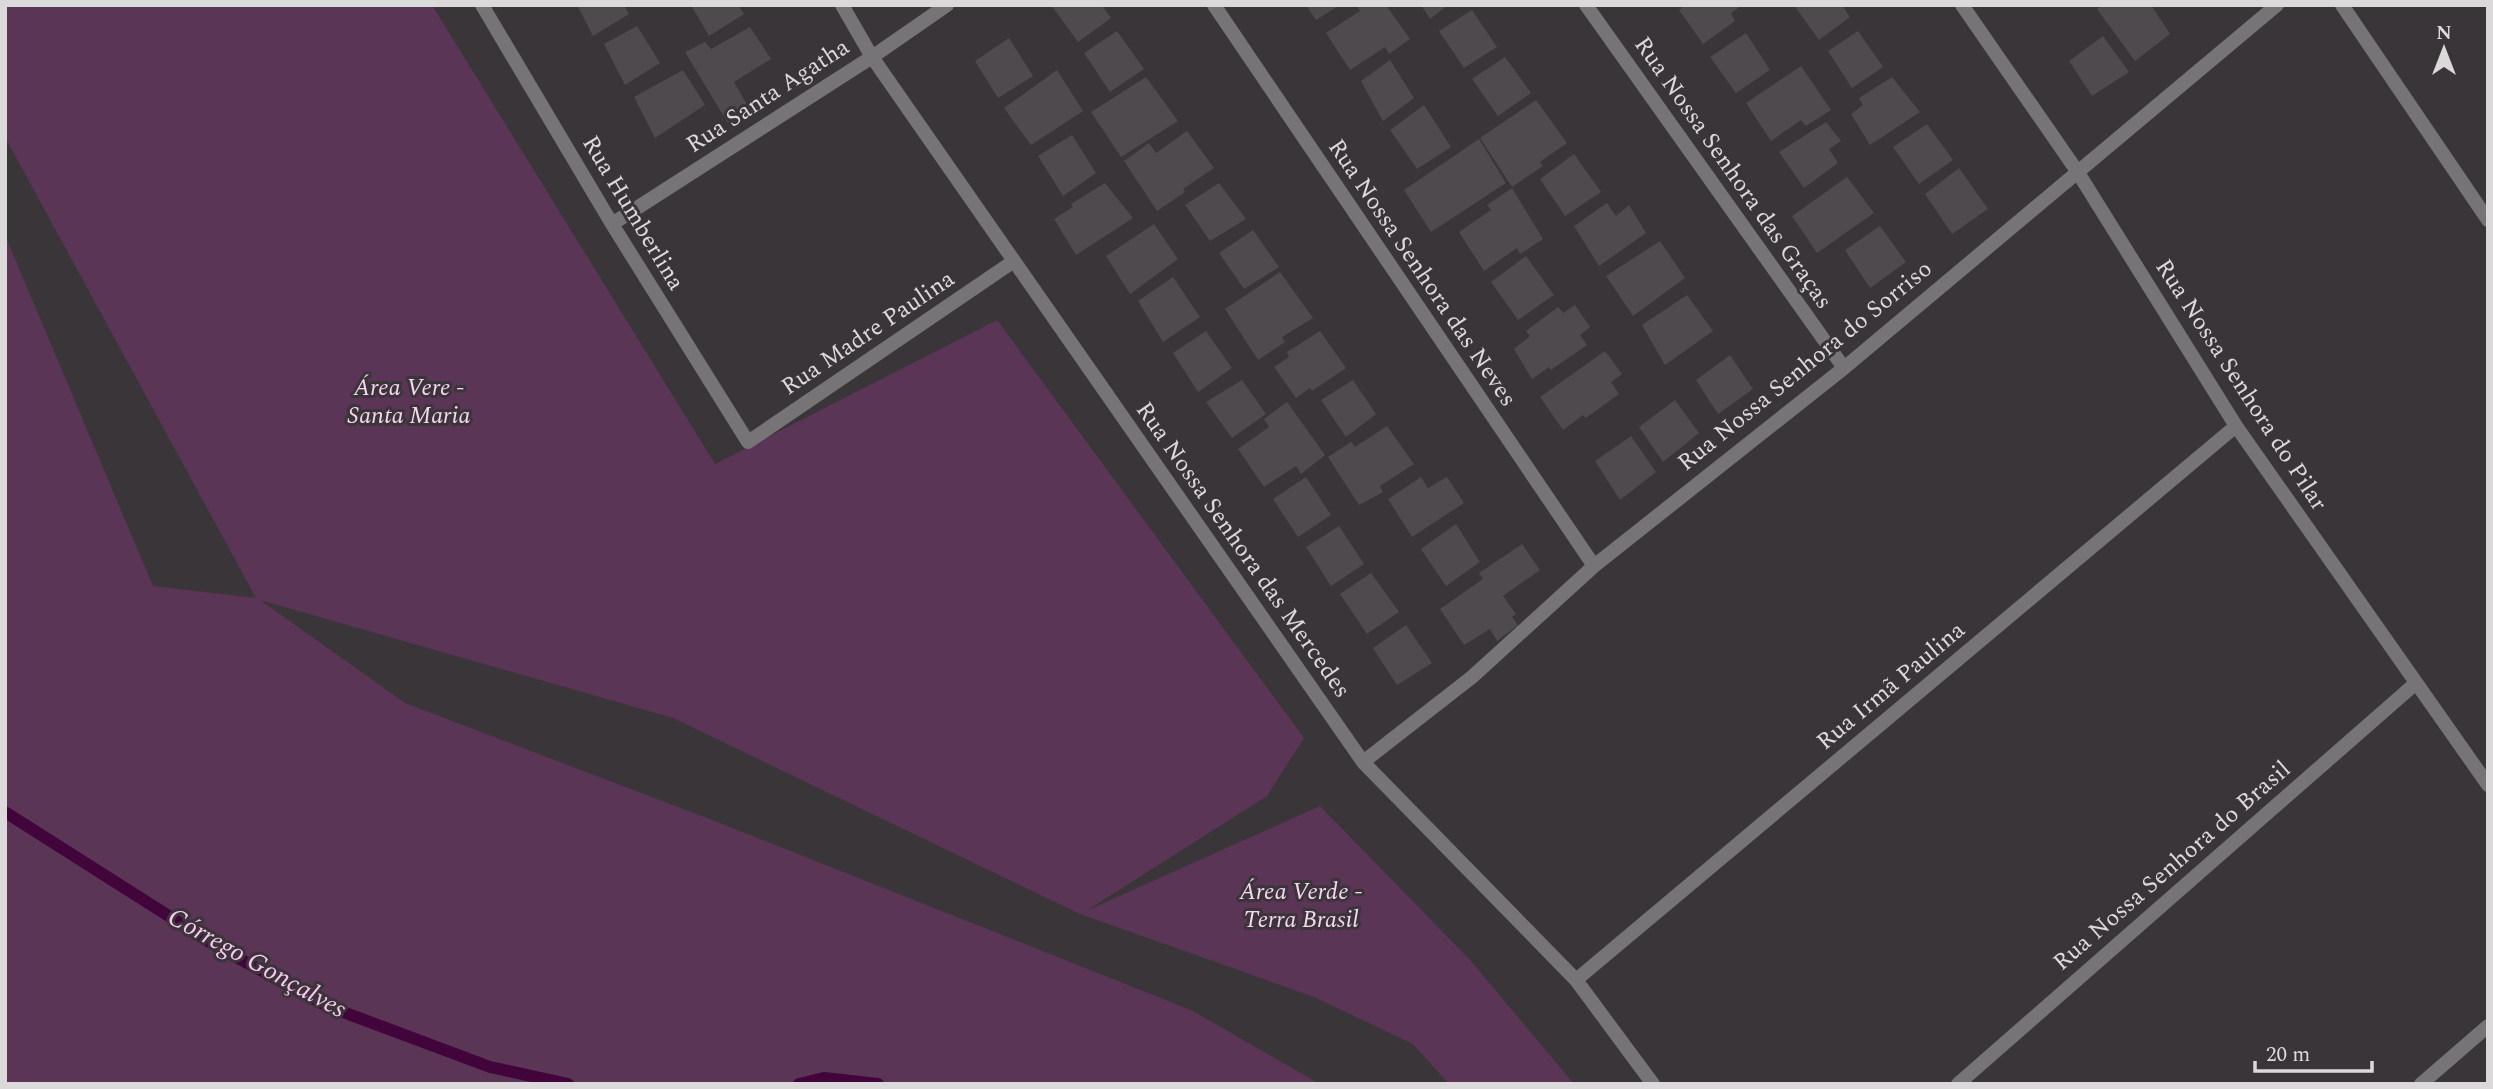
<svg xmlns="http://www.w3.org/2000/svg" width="2493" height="1089" font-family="Spectral,serif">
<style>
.green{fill:#5a3555}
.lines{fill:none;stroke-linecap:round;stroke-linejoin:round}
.stream{stroke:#41053c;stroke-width:12}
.building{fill:#4f4a4e}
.minor{stroke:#767476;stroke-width:14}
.labels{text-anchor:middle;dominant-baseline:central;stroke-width:6;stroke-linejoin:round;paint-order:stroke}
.street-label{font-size:24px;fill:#dcd9db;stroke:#3a3539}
.park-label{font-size:24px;font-style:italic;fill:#fad5f3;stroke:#3a3539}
.water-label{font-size:26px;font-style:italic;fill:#fcc5f3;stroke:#3a3539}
</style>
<rect width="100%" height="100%" fill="#3a3539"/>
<path class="green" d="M5,5H432L715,464L997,320L1304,738L1267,796L1086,911L1320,806L1471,961L1574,1084H1449L1413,1044L1314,997L1080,914L673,718L260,600L405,703L707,818L1191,1010L1320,1084H5V235L153,586L256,598L5,137Z"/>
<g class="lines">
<path class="stream" d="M5,812L216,946L327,1006L490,1067L568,1084
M799,1084L824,1078L878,1084"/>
</g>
<path class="building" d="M577,5H624L629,14L593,36Z
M691,5H738L744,14L709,36Z
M1051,5H1102L1111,18L1078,42Z
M1306,5H1340L1316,20Z
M1357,5H1386L1410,39L1389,54L1385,47L1350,70L1326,33L1360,11Z
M1421,5H1448L1430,19Z
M1685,5H1742L1731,13L1735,21L1703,44L1679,10Z
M1794,5H1842L1850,17L1819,40Z
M2103,5H2151L2170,34L2135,61L2097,9Z
M1472,10L1497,47L1464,68L1439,31Z
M637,26L660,63L625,85L604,44Z
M750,27L771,59L734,82L753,115L732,130L685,52L705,42L711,49Z
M1117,31L1144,69L1110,92L1084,53Z
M1858,31L1883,67L1852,88L1828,51Z
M1746,33L1770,70L1736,93L1710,57Z
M2103,36L2129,72L2092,96L2069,61Z
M1009,38L1033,76L998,98L975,61Z
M1505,57L1531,93L1498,116L1472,79Z
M1390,60L1414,98L1383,121L1361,81Z
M1801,66L1831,110L1806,126L1801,120L1771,141L1746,103Z
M683,70L705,105L655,138L634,97Z
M1057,70L1083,111L1031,145L1004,108Z
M1146,77L1178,121L1121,157L1091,112Z
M1892,77L1920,112L1870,145L1851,114L1863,105L1859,98Z
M1536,100L1567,143L1540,162L1543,166L1512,187L1480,138Z
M1424,105L1451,147L1417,169L1390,130Z
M1826,122L1841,141L1829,149L1838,163L1804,188L1779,152Z
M1927,124L1953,160L1919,184L1893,147Z
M1187,131L1214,168L1183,189L1185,192L1157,211L1124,161L1149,143L1156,153Z
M1072,135L1096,173L1063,196L1038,156Z
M1479,139L1506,183L1431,232L1404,190Z
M1574,154L1601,192L1565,216L1540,179Z
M1959,168L1988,209L1952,234L1925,194Z
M1847,177L1874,213L1817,253L1792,216Z
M1105,183L1133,218L1076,255L1054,219L1073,207L1071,204Z
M1219,183L1246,219L1210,241L1185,205Z
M1512,188L1543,239L1520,254L1517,248L1484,271L1459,232L1491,210L1487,205Z
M1607,203L1616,216L1629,205L1646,233L1599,266L1574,226Z
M1154,224L1178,259L1130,294L1106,256Z
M1880,226L1906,262L1870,288L1845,250Z
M1253,230L1279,267L1244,289L1219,253Z
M1660,241L1685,278L1633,316L1606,276Z
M1526,256L1554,295L1518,320L1491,282Z
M1280,272L1313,318L1282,337L1285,342L1258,360L1225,309Z
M1173,277L1200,317L1163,342L1138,301Z
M1687,295L1713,331L1665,365L1642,325Z
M1575,305L1590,327L1580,335L1587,345L1551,370L1549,367L1532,379L1514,349L1530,336L1526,331L1558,307L1563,313Z
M1206,331L1232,368L1198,392L1173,353Z
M1320,331L1346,368L1312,391L1310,388L1296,398L1274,367L1289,357L1287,352Z
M1605,351L1622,374L1611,382L1619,394L1586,418L1583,415L1563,430L1540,397Z
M1730,355L1753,389L1718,414L1696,380Z
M1242,380L1266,414L1232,438L1206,402Z
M1353,380L1376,414L1346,437L1321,400Z
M1675,400L1699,433L1663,462L1639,427Z
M1287,402L1325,455L1301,474L1296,466L1264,487L1238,449L1269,427L1264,419Z
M1387,426L1414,464L1380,486L1383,492L1359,505L1328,457L1351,442L1355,447Z
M1631,436L1656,472L1620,500L1595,461Z
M1306,477L1331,515L1298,537L1273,499Z
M1421,477L1428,488L1447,477L1464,503L1412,537L1388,499Z
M1456,524L1480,562L1446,586L1421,549Z
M1339,526L1364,564L1331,586L1306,547Z
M1522,544L1540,570L1503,596L1516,614L1512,617L1518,625L1497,641L1490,629L1464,645L1440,609L1483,579L1479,573Z
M1371,573L1399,612L1367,634L1340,594Z
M1406,625L1432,663L1397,685L1373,648Z"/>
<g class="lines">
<path class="minor" d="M482,5L612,224L748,442L1014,261
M842,5L872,57L1363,762L1576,980L1653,1084
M1214,5L1594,566
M1586,5L1844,368
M1962,5L2077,171L2236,426L2488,785
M2342,5L2488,220
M612,224L872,57L947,5
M1363,762L1472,677L1594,566L1844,368L2277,5
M1576,980L2236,426
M1958,1084L2416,683
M2421,1084L2488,1026"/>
</g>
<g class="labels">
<g class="street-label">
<text transform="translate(768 96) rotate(-33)">Rua Santa Agatha</text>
<text transform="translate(1733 173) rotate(55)">Rua Nossa Senhora das Graças</text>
<text transform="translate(633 213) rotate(59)">Rua Humberlina</text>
<text transform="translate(1422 273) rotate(56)">Rua Nossa Senhora das Neves</text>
<text transform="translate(868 333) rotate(-34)">Rua Madre Paulina</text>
<text transform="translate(1805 366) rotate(-39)">Rua Nossa Senhora do Sorriso</text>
<text transform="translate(2241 385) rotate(57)">Rua Nossa Senhora do Pilar</text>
<text transform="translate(1243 550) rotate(55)">Rua Nossa Senhora das Mercedes</text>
<text transform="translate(1891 686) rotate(-40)">Rua Irmã Paulina</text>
<text transform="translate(2172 866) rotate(-41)">Rua Nossa Senhora do Brasil</text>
</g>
<g class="park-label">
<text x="409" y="388">Área Vere -<tspan x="409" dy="28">Santa Maria</tspan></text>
<text x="1301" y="892">Área Verde -<tspan x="1301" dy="28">Terra Brasil</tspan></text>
</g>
<g class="water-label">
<text transform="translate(257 963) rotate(29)">Córrego Gonçalves</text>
</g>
</g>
<rect width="2493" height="1089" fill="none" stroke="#dcd9db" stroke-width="14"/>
<g transform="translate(2444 49)" stroke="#3a3539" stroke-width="5" paint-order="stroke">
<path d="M0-5L12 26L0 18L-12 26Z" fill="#dcd9db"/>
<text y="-10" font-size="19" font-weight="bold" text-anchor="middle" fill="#dcd9db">N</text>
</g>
<path d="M2255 1061v10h117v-10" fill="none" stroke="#dcd9db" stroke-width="3.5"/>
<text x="2266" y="1061" font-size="21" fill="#dcd9db" stroke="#3a3539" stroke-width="5" paint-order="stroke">20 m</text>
</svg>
